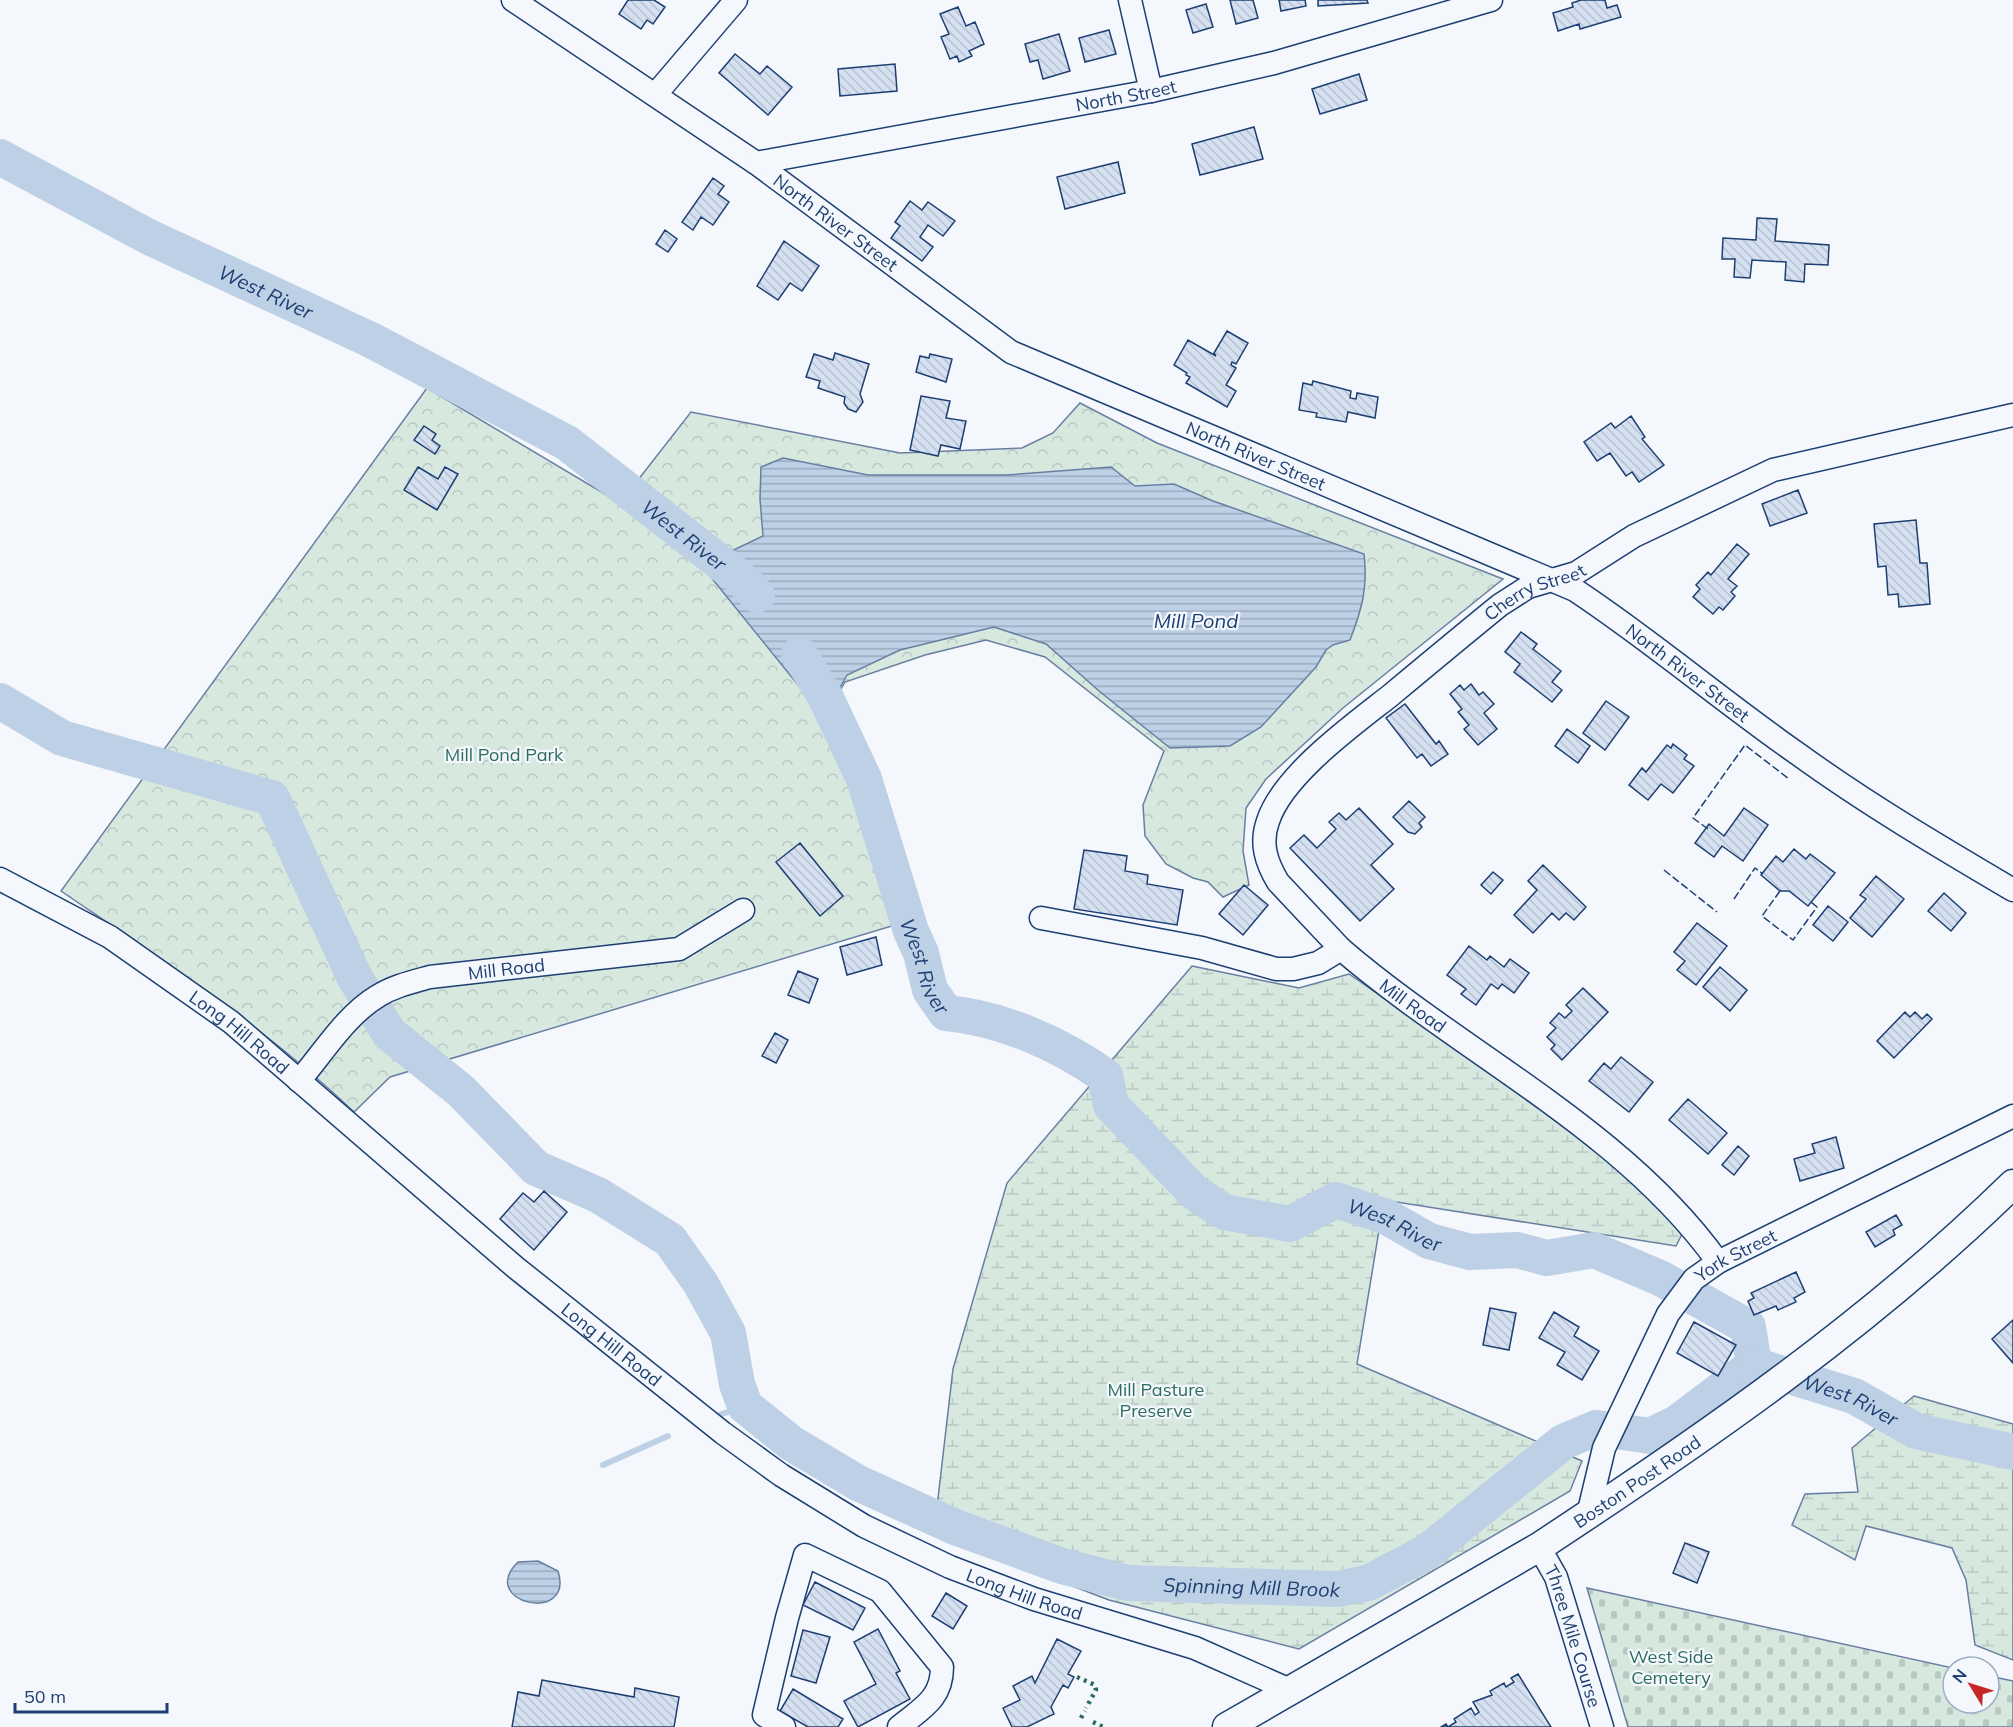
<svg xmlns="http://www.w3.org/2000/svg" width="2013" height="1727" font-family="Mulish,sans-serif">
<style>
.wetland{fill:url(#wetland-marsh);stroke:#687fa3;stroke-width:1.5}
.cemetery{fill:url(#cemetery-stones);stroke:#687fa3;stroke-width:1.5}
.park{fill:url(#park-crowns);stroke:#687fa3;stroke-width:1.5}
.water{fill:url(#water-rules);stroke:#687fa3;stroke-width:1.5}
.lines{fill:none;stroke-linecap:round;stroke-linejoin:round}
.stream{stroke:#bed0e5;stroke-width:6}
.river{stroke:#bed0e5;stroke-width:36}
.building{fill:url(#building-back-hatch);stroke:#1d3f73;stroke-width:1.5}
.minor-casing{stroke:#1d3f73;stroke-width:25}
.major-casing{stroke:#1d3f73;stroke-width:31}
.minor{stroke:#f4f7fb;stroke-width:22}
.major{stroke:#f4f7fb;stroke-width:28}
.hedge{stroke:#2c6c60;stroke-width:4.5;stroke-dasharray:3 4.5;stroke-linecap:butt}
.fence{stroke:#1d3f73;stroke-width:1.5;stroke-dasharray:8 3;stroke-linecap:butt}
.labels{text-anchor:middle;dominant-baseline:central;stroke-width:4.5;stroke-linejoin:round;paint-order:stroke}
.street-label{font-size:18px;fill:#1d3f73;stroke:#f4f7fb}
.park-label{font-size:18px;fill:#2c6c60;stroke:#f4f7fb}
.water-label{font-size:20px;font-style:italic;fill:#1d3f73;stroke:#f4f7fb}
</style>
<defs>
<pattern id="wetland-marsh" width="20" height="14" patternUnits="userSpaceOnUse" patternTransform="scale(1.5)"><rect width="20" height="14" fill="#d7e8df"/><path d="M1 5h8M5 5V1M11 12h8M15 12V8" fill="none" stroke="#b8c8c3"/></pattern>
<pattern id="cemetery-stones" width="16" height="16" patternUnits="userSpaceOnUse" patternTransform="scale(1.5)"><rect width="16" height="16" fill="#d7e8df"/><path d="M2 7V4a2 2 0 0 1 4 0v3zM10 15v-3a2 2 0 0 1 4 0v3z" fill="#b8c8c3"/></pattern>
<pattern id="park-crowns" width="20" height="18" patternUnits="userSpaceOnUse" patternTransform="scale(1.5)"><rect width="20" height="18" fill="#d7e8df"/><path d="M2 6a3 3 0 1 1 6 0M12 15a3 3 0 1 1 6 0" fill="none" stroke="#b8c8c3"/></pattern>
<pattern id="water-rules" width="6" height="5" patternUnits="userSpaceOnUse" patternTransform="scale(1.5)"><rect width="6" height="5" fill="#bed0e5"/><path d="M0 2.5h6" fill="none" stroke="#9aaabe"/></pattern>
<pattern id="building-back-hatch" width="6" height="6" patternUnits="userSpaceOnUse" patternTransform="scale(1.5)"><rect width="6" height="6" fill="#d5e0f0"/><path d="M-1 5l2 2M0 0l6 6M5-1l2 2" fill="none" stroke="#b6c1d1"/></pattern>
</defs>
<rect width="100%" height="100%" fill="#f4f7fb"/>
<path class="wetland" d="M1192,966L1299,988L1349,974L1559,1119L1679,1222L1682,1234L1676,1246L1384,1200L1357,1364L1582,1461L1570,1491L1299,1649L1109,1600L934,1533L953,1369L1007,1183Z
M1914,1396L2013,1424V1660L1975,1645L1966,1580L1952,1548L1866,1526L1855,1560L1792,1525L1805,1494L1858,1492L1852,1448Z"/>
<path class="cemetery" d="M1587,1588L1953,1668V1703H1989V1676L2013,1681V1727H1628Z"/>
<path class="park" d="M427,388L620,503L691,412L900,453L1022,448L1053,433L1080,403L1157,443L1503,579L1343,708L1266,779L1246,808L1243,851L1249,885L1223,897L1208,882L1193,878L1166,864L1145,836L1143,805L1164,751L1045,657L986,640L925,655L845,682L833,703L863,764L915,919L390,1077L354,1112C265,1027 162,960 61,891Z"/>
<path class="water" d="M783,458L868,475H1007L1111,467L1135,486L1174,484L1213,501L1364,554C1368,587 1362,609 1350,640L1333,645L1326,650L1316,667L1261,727L1230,746L1170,748L1099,691L1046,644L994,627L900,650L847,675L838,691L811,701L710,576L723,555L763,536L760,499L761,467Z
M538,1561L558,1571C575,1625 476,1603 518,1562Z"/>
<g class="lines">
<path class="stream" d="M719,1415L745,1406
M603,1465L668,1436"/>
<g class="river">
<path id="s1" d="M0,157L149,237L371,340L567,443L740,578L757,595"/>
<path id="s2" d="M799,654L825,696L864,779L911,931L921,953L930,990L946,1013C1002,1018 1060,1044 1105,1076L1111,1105L1194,1192L1224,1212L1290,1224L1336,1200L1387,1217L1429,1241L1470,1252L1517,1250L1547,1258L1594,1250L1660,1278L1748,1327L1754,1365"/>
<path id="s3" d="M0,701L62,738L272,798L354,976L389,1033L461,1091L536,1168L598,1195L670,1240L701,1284L728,1333L737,1384L745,1406L791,1443L858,1483L955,1527L1062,1566L1128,1583L1338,1589L1368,1583L1427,1552L1563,1442L1596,1428L1650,1436L1677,1423L1754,1365"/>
<path id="s4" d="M1757,1366L1854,1396L1916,1431L2013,1452"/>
</g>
</g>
<path class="building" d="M628,0H654L665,7L653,24L647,20L641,29L619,14Z
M1230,0H1253L1258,18L1236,24Z
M1279,0H1305L1306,6L1281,11Z
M1318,0H1367L1368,3L1318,6Z
M1581,0H1605L1607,8L1617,5L1621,17L1580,29L1579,24L1558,31L1553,13L1573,7L1572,3Z
M1206,4L1213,27L1193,33L1186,10Z
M958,7L966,26L975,22L984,44L969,51L972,56L959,62L957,56L950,59L941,37L949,34L940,14Z
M1109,30L1116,54L1085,62L1079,38Z
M1059,34L1070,71L1043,79L1038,60L1030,62L1025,44Z
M735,54L760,74L767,66L792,87L768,115L719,73Z
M895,64L897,91L840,96L838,69Z
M1359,74L1367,100L1320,114L1312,89Z
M1254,127L1263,159L1200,175L1192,144Z
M1118,162L1125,193L1065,209L1057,177Z
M713,178L724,186L718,194L729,202L713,225L701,217L693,230L682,222Z
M910,201L922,210L928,202L955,221L943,236L928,225L920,237L933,247L922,261L891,238L900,226L895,222Z
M1757,218L1777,219L1775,241L1829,245L1828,265L1805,264L1804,282L1785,280L1786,262L1752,260L1750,278L1734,277L1735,259H1722L1723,238L1756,240Z
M665,230L677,239L668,252L656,244Z
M784,241L819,266L802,291L790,283L778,300L757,286Z
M1227,331L1248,343L1236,364L1232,362L1231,365L1236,368L1226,385L1236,391L1227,407L1186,383L1190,377L1186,375L1187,373L1174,365L1188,340L1216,356L1214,353Z
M835,353L869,364L860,394L863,402L856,412L848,409L844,403L845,397L818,388L820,381L806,377L814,354L833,360Z
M930,354L952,359L946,382L916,372L920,356L929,358Z
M1313,381L1351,391L1350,398L1356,399L1357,393L1378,397L1375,418L1348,412L1346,422L1316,417L1317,413L1299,410L1303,383L1312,385Z
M921,396L950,401L946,418L966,421L960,449L941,445L938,456L910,450Z
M1631,416L1645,437L1642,439L1664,465L1639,482L1632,472L1626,476L1610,453L1597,461L1584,442L1611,423L1615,428Z
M424,426L436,434L432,440L440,446L435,454L414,440Z
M418,467L438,479L445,467L458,474L437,510L404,490Z
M1798,490L1807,513L1770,526L1762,504Z
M1916,520L1920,563H1927L1930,604L1899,607L1898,594L1888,595L1886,566L1878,567L1874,524Z
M1737,544L1749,554L1728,579L1737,586L1731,592L1735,596L1723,610L1719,607L1713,614L1693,597L1700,589L1696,585L1708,572L1711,575Z
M1521,632L1537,644L1533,649L1561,671L1552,682L1562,690L1552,702L1514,672L1520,664L1505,652Z
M1471,684L1479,695L1483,692L1494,704L1484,713L1497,729L1478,745L1464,729L1469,725L1458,712L1462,709L1450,694L1460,685L1464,690Z
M1606,701L1629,717L1605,750L1583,733Z
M1405,704L1436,744L1439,741L1448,754L1431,766L1422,754L1417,758L1386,718Z
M1567,729L1590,746L1578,763L1555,746Z
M1673,744L1687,755L1684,759L1694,766L1673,793L1661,784L1648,800L1629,785L1642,768L1646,772L1667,745L1671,748Z
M1409,801L1425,817L1419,823L1422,827L1415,834L1408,832L1393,817Z
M1359,808L1393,844L1371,865L1394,889L1360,921L1290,848L1304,835L1317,848L1336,829L1329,822L1339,813L1346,820Z
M1744,808L1768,825L1743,861L1722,846L1714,857L1695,843L1709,824L1724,836Z
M800,843L843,896L820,916L776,862Z
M1794,849L1806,859L1810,854L1835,873L1808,906L1789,891H1780L1761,875L1776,856L1783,862Z
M1084,850L1127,856L1125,871L1148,875L1147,884L1183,890L1177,925L1074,909Z
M1543,865L1586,907L1574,920L1566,913L1559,920L1552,913L1533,933L1514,915L1537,890L1528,881Z
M1493,872L1503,880L1491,894L1481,885Z
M1876,876L1904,899L1872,937L1850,918L1866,899L1860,895Z
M1244,885L1268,905L1243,935L1219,914Z
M1944,893L1966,913L1951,931L1928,911Z
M1828,906L1848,922L1833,941L1813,925Z
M1697,923L1727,946L1696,985L1677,970L1685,961L1674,952Z
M876,937L882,965L847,975L840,947Z
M1469,946L1487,960L1490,956L1504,967L1510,959L1529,973L1514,993L1502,984L1498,989L1491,984L1476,1005L1461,994L1466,989L1447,975Z
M1720,967L1747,990L1730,1011L1703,987Z
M798,971L818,979L809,1003L788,995Z
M1583,988L1608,1012L1562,1060L1551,1049L1555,1045L1547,1037L1556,1028L1550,1023L1559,1013L1565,1018L1572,1011L1566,1005Z
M1905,1012L1910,1017L1915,1012L1922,1019L1927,1014L1932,1019L1894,1058L1877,1041Z
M775,1033L788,1040L776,1063L762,1056Z
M1621,1057L1653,1082L1629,1112L1589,1081L1604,1063L1611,1069Z
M1688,1099L1727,1133L1708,1154L1669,1120Z
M1836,1137L1844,1168L1800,1181L1794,1159L1815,1153L1812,1144Z
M1738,1146L1749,1156L1734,1175L1722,1165Z
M544,1191L567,1212L534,1250L500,1219L523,1193L534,1202Z
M1896,1215L1902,1225L1893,1230L1895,1235L1875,1247L1866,1232Z
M1796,1272L1805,1292L1794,1298L1796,1302L1778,1310L1776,1306L1754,1315L1748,1301L1754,1298L1751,1293Z
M1490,1308L1516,1313L1509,1350L1483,1345Z
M1554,1312L1579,1327L1574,1336L1599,1351L1582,1380L1557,1365L1565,1352L1539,1338Z
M2013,1320V1363L1992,1339Z
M1694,1322L1736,1345L1718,1376L1677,1353Z
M1685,1543L1709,1552L1697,1583L1673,1573Z
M815,1582L865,1608L853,1630L803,1605Z
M946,1593L967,1606L953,1629L932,1616Z
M878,1629L900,1671L896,1673L910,1699L858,1727L844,1701L876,1684L854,1642Z
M803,1630L830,1637L816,1683L791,1676Z
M1057,1639L1081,1651L1068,1674L1074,1677L1068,1688L1063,1685L1051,1707L1054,1714L1027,1727H1012L1003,1708L1020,1700L1013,1686L1032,1676L1035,1683Z
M1518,1674L1551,1727H1441L1446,1724L1448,1727L1456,1722L1454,1719L1471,1708L1475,1715L1479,1712L1473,1702L1492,1695L1490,1691L1504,1683L1506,1687L1514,1682L1511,1678Z
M542,1680L634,1697L635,1688L679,1697L674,1727H512L518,1692L539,1696Z
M793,1689L843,1719L838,1727H808L780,1711Z"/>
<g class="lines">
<g class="minor-casing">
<g id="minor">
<path id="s5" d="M513,0L756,163L1011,352L1575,590C1652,641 1722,701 1798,754C1867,804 1940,847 2013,890"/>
<path d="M1130,0L1151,91"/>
<path d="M655,95L736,0"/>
<path id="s6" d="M756,163L1151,91L1274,63L1491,0"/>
<path id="s7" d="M0,879L110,937L231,1022L515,1267L723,1433L781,1475L864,1526L950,1567L1034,1599L1195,1648L1292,1691"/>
<path id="s8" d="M1041,918L1202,948L1276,969H1293L1318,963L1341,949C1463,1054 1623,1129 1718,1262"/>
<path id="s9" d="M1341,949L1278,882C1266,862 1260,843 1268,821C1283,775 1353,725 1391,695C1427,665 1463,635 1500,605L1528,587L1576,573L1634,536L1773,470L2013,415"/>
<path id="s10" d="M299,1081C323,1053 346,1015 378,996C394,986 412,982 430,977L679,949L743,910"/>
<path id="s11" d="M1588,1515L1604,1448L1668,1314L1694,1279L1718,1262L2013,1116"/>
<path id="s12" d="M1539,1547L1556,1577L1602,1727"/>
<path d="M784,1727L764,1715L787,1618L805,1555L880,1591L942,1667C942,1699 922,1708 899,1727"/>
</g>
</g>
<g class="major-casing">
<g id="major">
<path id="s13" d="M1227,1727L1539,1547C1705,1438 1871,1323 2013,1184"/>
</g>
</g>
<use href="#minor" class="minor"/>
<use href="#major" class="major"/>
<path class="hedge" d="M1077,1677L1095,1685L1096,1690L1086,1708
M1081,1718L1085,1711
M1093,1722L1103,1727"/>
<path class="fence" d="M1708,829L1693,818L1745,745L1789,779
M1664,870L1717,912
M1780,891L1762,916L1793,940L1817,907L1811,902
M1734,899L1755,868L1763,874"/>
</g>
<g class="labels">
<g class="street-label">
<text stroke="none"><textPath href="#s6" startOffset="376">North Street</textPath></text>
<text stroke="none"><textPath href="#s5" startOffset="392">North River Street</textPath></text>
<text stroke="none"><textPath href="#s5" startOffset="876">North River Street</textPath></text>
<text stroke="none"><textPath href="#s9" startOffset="513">Cherry Street</textPath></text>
<text stroke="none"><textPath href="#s5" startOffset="1362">North River Street</textPath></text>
<text stroke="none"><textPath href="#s10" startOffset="249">Mill Road</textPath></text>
<text stroke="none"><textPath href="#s8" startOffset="402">Mill Road</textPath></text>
<text stroke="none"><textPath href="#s7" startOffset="285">Long Hill Road</textPath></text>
<text stroke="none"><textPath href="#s11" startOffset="309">York Street</textPath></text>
<text stroke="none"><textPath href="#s7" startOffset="771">Long Hill Road</textPath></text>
<text stroke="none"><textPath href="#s13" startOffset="478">Boston Post Road</textPath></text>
<text stroke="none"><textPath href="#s7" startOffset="1257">Long Hill Road</textPath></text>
<text stroke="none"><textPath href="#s12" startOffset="96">Three Mile Course</textPath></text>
</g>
<g class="park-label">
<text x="504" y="754">Mill Pond Park</text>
<text x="1156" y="1389">Mill Pasture<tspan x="1156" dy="21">Preserve</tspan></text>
<text x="1671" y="1656">West Side<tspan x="1671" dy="21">Cemetery</tspan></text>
</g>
<g class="water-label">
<text stroke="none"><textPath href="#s1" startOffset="298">West River</textPath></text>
<text stroke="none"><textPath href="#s1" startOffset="784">West River</textPath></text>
<text x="1196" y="620">Mill Pond</text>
<text stroke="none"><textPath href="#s2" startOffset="338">West River</textPath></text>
<text stroke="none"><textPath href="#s2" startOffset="932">West River</textPath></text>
<text stroke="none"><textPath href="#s4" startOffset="100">West River</textPath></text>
<text stroke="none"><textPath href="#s3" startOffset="1640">Spinning Mill Brook</textPath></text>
</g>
</g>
<g transform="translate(1971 1685) rotate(308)"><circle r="28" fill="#f4f7fb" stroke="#9eadc5" stroke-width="1.5"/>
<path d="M0-4.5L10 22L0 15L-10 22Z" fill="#c62828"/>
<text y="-9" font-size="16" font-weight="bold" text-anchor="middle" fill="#1d3f73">N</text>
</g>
<path d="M15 1703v9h152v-9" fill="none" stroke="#1d3f73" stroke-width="3"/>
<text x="24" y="1703" font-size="18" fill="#1d3f73" stroke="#f4f7fb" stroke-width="4.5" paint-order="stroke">50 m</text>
</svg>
